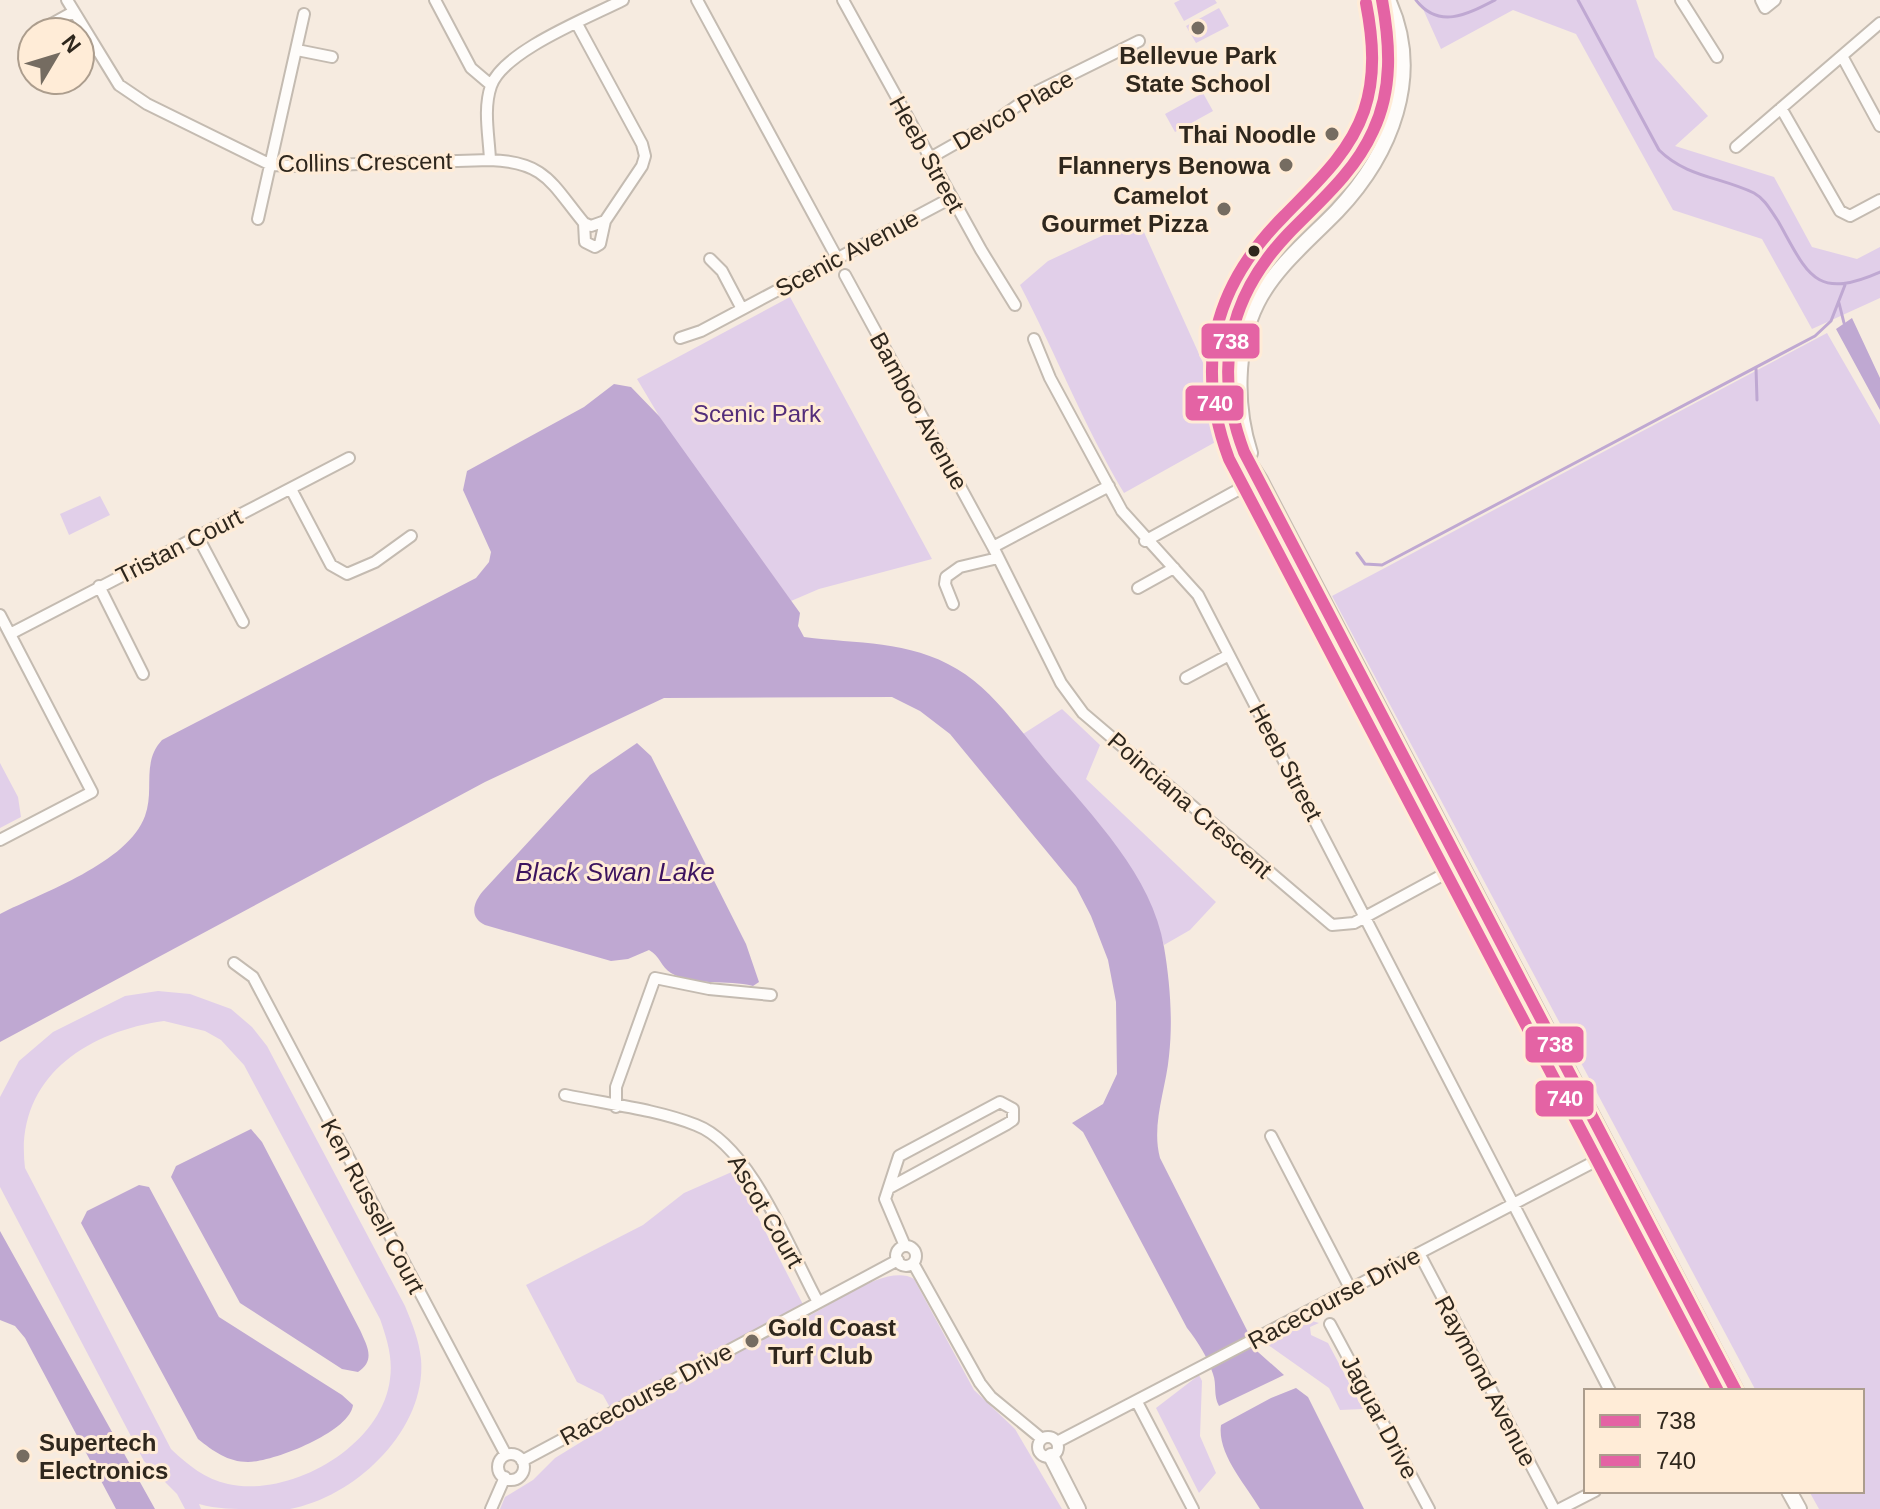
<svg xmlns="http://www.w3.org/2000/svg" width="1880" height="1509" font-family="Helvetica,sans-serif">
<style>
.green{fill:#e1cfe9;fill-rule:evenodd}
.water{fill:#bfa8d2}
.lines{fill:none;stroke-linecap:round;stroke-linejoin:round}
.stream{stroke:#bfa8d2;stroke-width:3}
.street-casing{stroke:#c4bbb1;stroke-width:14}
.secondary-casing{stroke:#c4bbb1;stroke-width:18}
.street{stroke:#fefcfa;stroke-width:10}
.secondary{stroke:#fefcfa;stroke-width:14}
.bus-1-casing{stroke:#ffecd7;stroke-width:18}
.bus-2-casing{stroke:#ffecd7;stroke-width:18}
.bus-1{stroke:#e463a4;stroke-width:12}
.bus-2{stroke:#e463a4;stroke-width:12}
.poi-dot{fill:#756c61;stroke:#ffecd7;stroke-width:3}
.bus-dot{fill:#2f271d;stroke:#ffecd7;stroke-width:3}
.labels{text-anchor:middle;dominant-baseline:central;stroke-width:6;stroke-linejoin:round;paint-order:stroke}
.poi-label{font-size:24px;font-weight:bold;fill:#2f271d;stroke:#ffecd7;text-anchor:end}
.street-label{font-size:24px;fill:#2f271d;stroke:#ffecd7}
.park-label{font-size:24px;fill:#532d7a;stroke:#ffecd7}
.water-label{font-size:26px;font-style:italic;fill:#3c135f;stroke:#ffecd7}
.line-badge{stroke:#ffecd7;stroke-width:3}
.badge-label{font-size:22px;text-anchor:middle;font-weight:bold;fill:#fff}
</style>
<rect width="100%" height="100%" fill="#f6ebe0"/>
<path class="green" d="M1180,0H1215L1217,3L1184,21L1174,3Z
M1419,0H1636L1655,57L1708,116L1675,146L1774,177L1812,247L1857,259L1880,247V298L1812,329L1762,239L1673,210L1576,34L1513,10L1441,49Z
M1219,8L1229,26L1196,43L1186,26Z
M1203,93L1213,111L1175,132L1165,114Z
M1138,219L1204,365L1219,440L1124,493C1084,426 1056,354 1020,285L1048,261Z
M790,297L932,559L819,589L791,601L668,431L637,379Z
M1827,333L1880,425V1509H1819L1809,1491H1862V1391H1756L1332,596Z
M100,496L110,515L69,535L60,514Z
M1062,709L1100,745L1086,779L1216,902L1190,930L1164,945C1138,862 1078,800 1023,734Z
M0,763L18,797L21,817L0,828Z
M158,991L190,994L231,1009L252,1027L267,1046L405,1306C412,1323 419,1340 421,1359C427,1429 356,1497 290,1509C279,1509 265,1509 253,1509C234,1509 217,1509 199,1504L201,1509H185L177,1494L144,1461L0,1187V1097L19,1061L53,1032L125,996ZM164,1021L205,1031L221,1040L244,1065L380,1319C387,1339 393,1358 390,1379C382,1446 291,1498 228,1484C205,1479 188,1465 171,1449L25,1168C14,1080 84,1032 164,1021Z
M734,1171L809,1316C833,1304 887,1263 914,1279L974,1390L1015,1429L1062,1509H500L505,1497L533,1480L555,1458L617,1420L603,1395L577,1382L526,1285L643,1225L684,1193Z
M1312,1321L1319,1323L1310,1327L1311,1335L1328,1343L1363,1409L1340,1410L1329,1388L1264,1342Z
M1199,1375L1202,1381L1200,1436L1216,1473L1199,1493L1156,1408Z"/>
<path class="water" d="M1852,318L1880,378V410L1836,329Z
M614,384L631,387L659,416L800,613L798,626L804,637C857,644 909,640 957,669C991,689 1016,725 1041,755C1087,811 1152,873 1164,947C1170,982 1173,1021 1169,1056C1166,1089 1151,1125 1160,1158L1258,1352L1284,1375L1219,1406C1213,1395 1217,1385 1213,1374C1208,1358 1198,1342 1187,1328L1083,1132L1072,1123L1103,1104L1117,1074L1116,1002L1108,960L1091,916L1076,887L950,734L920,711L892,697L664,698L485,782L0,1042V914C43,892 128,863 145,816C155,789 141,763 162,740L476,578L489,562L491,552L463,490L467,471L584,407Z
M637,743L651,756L746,944L759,982L753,986C727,979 696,987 671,973C661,967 660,956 649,950L628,959L611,961L485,925C469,917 473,903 483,891L590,775Z
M251,1129L262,1142L360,1330C367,1346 376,1360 358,1372L342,1369L240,1303L171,1177L176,1166Z
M139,1185L149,1187L219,1317L342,1395L353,1405C350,1432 273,1462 248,1462C228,1462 213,1451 198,1439L81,1223L87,1211Z
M0,1231L155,1509H116L25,1338L15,1326L0,1320Z
M1296,1388L1308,1397L1364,1509H1260C1246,1485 1217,1454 1221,1425L1271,1398Z"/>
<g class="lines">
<path class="stream" d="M1416,0C1439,30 1468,14 1495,0
M1578,0L1659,150C1686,177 1721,177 1754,193C1765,199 1771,211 1778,221C1808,274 1814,301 1880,272
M1839,303L1844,323
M1756,368L1757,400
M1357,553L1365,564L1382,565L1815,336L1831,321L1845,285"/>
<g class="street-casing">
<path id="street" d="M67,0L119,85L147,104L271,165L295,166L490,160C489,136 483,109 491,86C503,51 590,17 623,0
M435,0L471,68L491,85
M697,0L837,258
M843,0L981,250L1015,305
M1681,0L1717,57
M1761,0L1765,8L1775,0
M37,32L73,12
M297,50L332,57
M1842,56L1880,126
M1781,108L1840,211L1850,216L1880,200
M1736,147L1880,23
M930,158L997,120L1038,91L1139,41
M490,160C546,162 551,183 584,223L591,226L605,221L642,166L645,156L642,144L577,24
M258,219L304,14
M584,223L585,242L595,247L600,244L605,221
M710,259L722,271L742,309
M845,275L993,547L1061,683L1083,713L1332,925L1354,923L1461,865
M680,338L701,331L951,198
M1034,339L1050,378L1122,511L1198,595L1610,1391
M291,489L331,565L347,574L375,562L411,536
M1236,491L1244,480L1242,456
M1286,529L1280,532L1281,542L1422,809L1429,817L1435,816
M198,537L243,622
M1145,541L1236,491L1249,489L1268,498
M993,547L1109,486
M99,586L143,674
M1138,588L1174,568
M953,604L945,584L946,577L960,567L998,558
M0,615L92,792L0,840
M10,634L349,458
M1186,678L1229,655
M1489,920L1485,931L1569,1093L1582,1098
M234,963L253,977L506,1455
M565,1095C607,1104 655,1109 696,1125C751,1146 790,1251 818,1302
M616,1107V1087L655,978L709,989L771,995
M1271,1136L1350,1288
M889,1188L1007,1124L1013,1120V1109L1000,1102L899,1156L885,1199L905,1246
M896 1256a10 10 0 1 1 20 0a10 10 0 1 1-20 0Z
M1419,1253L1554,1509
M913,1263L980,1383L991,1397L1042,1439
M1330,1324L1429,1509
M1137,1402L1193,1509
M1038 1447a10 10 0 1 1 20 0a10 10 0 1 1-20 0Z
M1057,1442L1611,1153
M498 1467a13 13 0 1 1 26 0a13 13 0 1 1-26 0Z
M522,1461L898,1260
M491,1509L505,1477
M1560,1509L1595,1491"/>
</g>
<g class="secondary-casing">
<path id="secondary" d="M1382,0C1391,45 1393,89 1373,132C1351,180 1309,209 1275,248C1217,313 1210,409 1260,480L1736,1391
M1250,453C1235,407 1235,347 1257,303C1275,267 1309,240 1337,211C1391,154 1423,75 1388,0
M1051,1456L1078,1509
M1789,1491L1799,1509"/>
</g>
<use href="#street" class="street"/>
<use href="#secondary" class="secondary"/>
<g class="bus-1-casing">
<path id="bus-1" d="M1382,0C1390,44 1393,89 1373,131C1354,173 1319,202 1288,234C1227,298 1213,370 1244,452L1736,1391"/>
</g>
<g class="bus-2-casing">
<path id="bus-2" d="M1366,3C1373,39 1376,76 1364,111C1349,154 1315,184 1284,216C1213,287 1194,365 1229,459L1718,1391"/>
</g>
<use href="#bus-1" class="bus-1"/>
<use href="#bus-2" class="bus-2"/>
</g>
<g class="poi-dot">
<circle cx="1198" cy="28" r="8"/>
<circle cx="1332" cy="134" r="8"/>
<circle cx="1286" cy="165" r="8"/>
<circle cx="1224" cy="209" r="8"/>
<circle cx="752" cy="1341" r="8"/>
<circle cx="23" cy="1456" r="8"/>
</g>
<circle class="bus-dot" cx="1254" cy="251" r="7"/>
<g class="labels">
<g class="poi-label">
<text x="1198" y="55" text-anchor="middle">Bellevue Park<tspan x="1198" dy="28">State School</tspan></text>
<text x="1316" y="134">Thai Noodle</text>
<text x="1270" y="165">Flannerys Benowa</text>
<text x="1208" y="195">Camelot<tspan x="1208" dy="28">Gourmet Pizza</tspan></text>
<text x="768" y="1327" text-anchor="start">Gold Coast<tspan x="768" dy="28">Turf Club</tspan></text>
<text x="39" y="1442" text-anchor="start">Supertech<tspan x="39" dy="28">Electronics</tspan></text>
</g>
<g class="street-label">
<text transform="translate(1013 110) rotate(-30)">Devco Place</text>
<text transform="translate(927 154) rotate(61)">Heeb Street</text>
<text transform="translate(365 162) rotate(-1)">Collins Crescent</text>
<text transform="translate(847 253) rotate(-28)">Scenic Avenue</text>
<text transform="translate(919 411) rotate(61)">Bamboo Avenue</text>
<text transform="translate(179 546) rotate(-27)">Tristan Court</text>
<text transform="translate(1286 762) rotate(62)">Heeb Street</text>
<text transform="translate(1190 805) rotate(41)">Poinciana Crescent</text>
<text transform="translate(373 1206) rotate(62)">Ken Russell Court</text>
<text transform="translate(766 1211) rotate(60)">Ascot Court</text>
<text transform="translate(1334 1298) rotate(-28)">Racecourse Drive</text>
<text transform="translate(1486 1381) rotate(62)">Raymond Avenue</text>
<text transform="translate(646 1394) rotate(-28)">Racecourse Drive</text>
<text transform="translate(1380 1417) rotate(62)">Jaguar Drive</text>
</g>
<g class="park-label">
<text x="757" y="413">Scenic Park</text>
</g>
<g class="water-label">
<text x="615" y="872">Black Swan Lake</text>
</g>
</g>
<g class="line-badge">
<rect x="1200" y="322" width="61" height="38" rx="8" fill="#e463a4"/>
<rect x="1184" y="384" width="61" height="38" rx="8" fill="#e463a4"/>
<rect x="1524" y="1025" width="61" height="39" rx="8" fill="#e463a4"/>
<rect x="1534" y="1079" width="61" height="39" rx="8" fill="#e463a4"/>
</g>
<g class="badge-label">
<text x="1231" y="349">738</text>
<text x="1215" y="411">740</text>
<text x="1555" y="1052">738</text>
<text x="1565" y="1106">740</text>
</g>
<rect x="1584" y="1389" width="280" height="104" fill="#ffecd7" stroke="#ac9d8d" stroke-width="2"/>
<rect x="1600" y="1415" width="40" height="12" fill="#e463a4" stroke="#ac9d8d" stroke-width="2"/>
<text x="1656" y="1429" font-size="24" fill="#2f271d">738</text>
<rect x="1600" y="1455" width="40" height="12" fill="#e463a4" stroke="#ac9d8d" stroke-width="2"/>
<text x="1656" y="1469" font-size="24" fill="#2f271d">740</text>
<g transform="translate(56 56) rotate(52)"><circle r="38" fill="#ffecd7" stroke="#ac9d8d" stroke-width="2"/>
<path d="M0-6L14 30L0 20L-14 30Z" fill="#756c61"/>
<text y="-12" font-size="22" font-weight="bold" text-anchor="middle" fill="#2f271d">N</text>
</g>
</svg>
